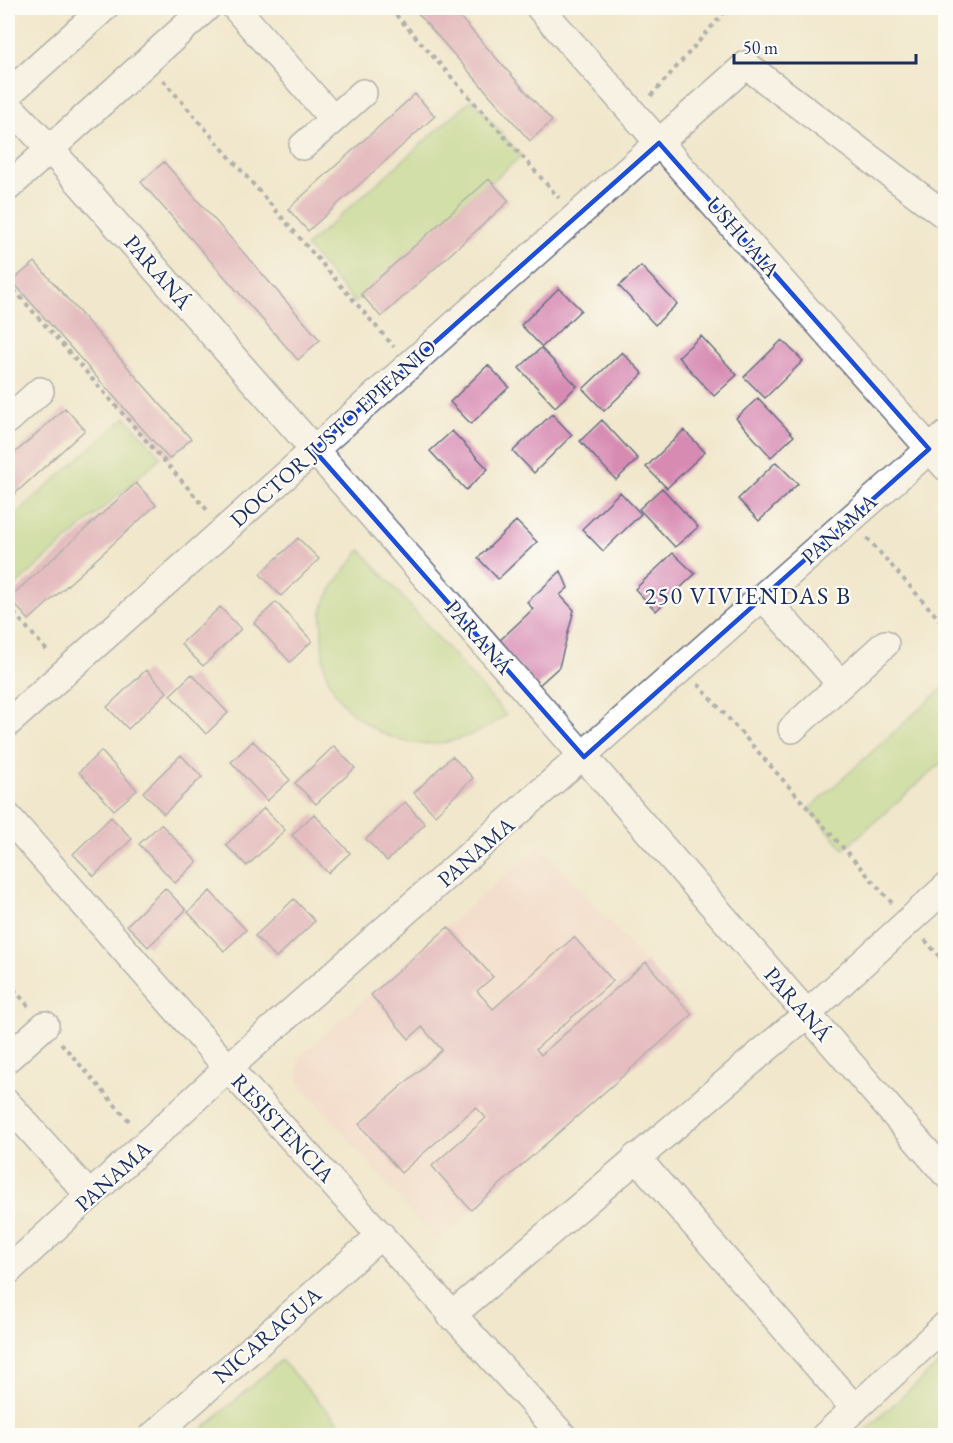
<svg xmlns="http://www.w3.org/2000/svg" width="953" height="1443" font-family="'EB Garamond',serif">
<style>
.built{fill:#f7d0cc}
.green{fill:#aed47e;stroke:#64826e;stroke-width:1.5}
.lines{fill:none;stroke-linecap:round;stroke-linejoin:round}
.stream{stroke:#5ea4d4;stroke-width:8}
.building{fill:#d78ab2}
.minor-casing{stroke:#666f84;stroke-width:30}
.path{stroke:#666f84;stroke-width:4;stroke-dasharray:4.5 4.5;stroke-linecap:butt}
.minor{stroke:#fff;stroke-width:27}
.marked{fill:none;stroke:#1d4ed8;stroke-width:4.5;stroke-linejoin:round}
.labels{text-anchor:middle;dominant-baseline:central;stroke-width:4.5;stroke-linejoin:round;paint-order:stroke}
.street-label{font-size:22px;fill:#1b2f5e;stroke:#fdfcf7}
.neighbourhood-label{font-size:24px;letter-spacing:1.5px;fill:#1b2f5e;stroke:#fdfcf7}
</style>
<rect width="100%" height="100%" fill="#fdfcf7"/>
<filter id="ink" filterUnits="userSpaceOnUse"><feTurbulence type="fractalNoise" baseFrequency=".0167" numOctaves="2"/><feDisplacementMap in="SourceGraphic" scale="12" xChannelSelector="R" yChannelSelector="G"/><feConvolveMatrix kernelMatrix="1 2 1 2 8 2 1 2 1" color-interpolation-filters="sRGB"/></filter>
<filter id="wash" filterUnits="userSpaceOnUse"><feTurbulence type="fractalNoise" baseFrequency=".008" numOctaves="4" result="noise"/><feDisplacementMap in="SourceGraphic" scale="24" xChannelSelector="R" yChannelSelector="G"/><feGaussianBlur stdDeviation="1.35" result="paint"/><feColorMatrix in="noise" values="0 0 0 0 0 0 0 0 0 0 0 0 0 0 0 0 0 1.4 0 .05"/><feComposite in="paint" operator="in"/></filter>
<g filter="url(#wash)">
<rect width="100%" height="100%" fill="#f1e7cc"/>
<path class="built" d="M540,844L692,1015L436,1241L299,1082L298,1058Z"/>
<path class="green" d="M472,99L521,156L355,303L306,246Z
M126,417L161,457L8,592V521Z
M361,550L506,715C481,733 454,745 422,744C385,742 346,716 330,683C323,668 322,651 322,634C322,627 321,618 322,612C329,587 346,569 361,550Z
M945,686V760L844,849L809,809Z
M945,1358V1435H860Z
M281,1360L350,1435H196Z"/>
<g class="lines">
<path class="stream" d="M937,1436L946,1428"/>
</g>
<g id="blocks">
<path class="building" d="M413,8H452L552,121L530,141Z
M415,94L435,116L308,231L288,209Z
M164,162L320,340L298,360L141,182Z
M489,179L509,201L381,317L361,294Z
M35,262L191,439L169,459L12,281Z
M641,266L677,304L655,325L619,286Z
M559,288L581,310L542,347L521,325Z
M701,336L737,375L714,396L678,357Z
M782,340L803,361L765,398L744,377Z
M541,348L577,386L555,407L519,368Z
M622,352L643,374L604,411L583,389Z
M488,365L509,387L471,424L450,402Z
M758,398L794,436L771,457L736,418Z
M65,408L85,430L8,500V459Z
M552,414L572,435L534,473L513,451Z
M602,420L638,459L616,480L580,441Z
M684,430L705,452L667,488L646,467Z
M452,431L488,469L466,490L430,451Z
M776,462L798,484L759,521L738,499Z
M136,483L156,505L29,620L9,598Z
M662,488L698,527L675,547L639,509Z
M620,492L641,514L603,551L582,529Z
M516,521L537,542L498,579L478,558Z
M298,538L319,559L281,596L260,574Z
M673,553L695,574L656,611L635,589Z
M561,571L568,588L560,595L574,610L559,667L537,687L497,643L533,609L527,602Z
M276,602L312,641L290,662L254,623Z
M220,607L241,629L203,666L181,644Z
M146,670L167,692L128,729L107,707Z
M192,674L228,713L206,734L170,695Z
M253,741L290,780L267,801L231,762Z
M334,746L355,768L316,804L295,783Z
M101,751L137,790L114,810L79,772Z
M181,755L202,777L164,814L143,792Z
M452,756L473,778L435,815L414,793Z
M405,802L425,824L387,861L366,839Z
M264,808L285,830L247,866L226,845Z
M314,814L350,853L328,873L292,835Z
M111,817L132,839L94,876L73,854Z
M161,824L197,862L175,883L139,844Z
M165,888L186,910L148,947L127,925Z
M210,891L246,930L224,951L188,912Z
M294,899L315,921L276,958L255,936Z
M448,927L493,977L477,991L493,1009L574,937L613,981L536,1049L541,1055L646,962L692,1015L471,1210L432,1166L486,1118L476,1107L401,1173L359,1124L442,1050L422,1027L409,1039L371,995Z"/>
</g>
</g>
<g filter="url(#ink)">
<use href="#blocks" fill-opacity="0" stroke="#666f84" stroke-width="1.5"/>
<g class="lines">
<g class="minor-casing">
<path id="minor" d="M236,8L333,119
M540,8L946,467
M8,94L104,8
M8,105L50,149L585,758L946,1174
M303,146L363,93
M8,187L206,8
M8,420L40,391
M763,597L841,684
M8,723L746,65L946,216
M792,729L885,644
M8,817L228,1068L563,1436
M8,1058L45,1025
M8,1104L90,1196
M636,1157L855,1409
M8,1271L228,1068L946,435
M451,1316L807,1014L946,887
M153,1436L381,1235
M825,1436L946,1325"/>
</g>
<path class="path" d="M390,8L559,198
M163,80L394,347
M651,96L728,8
M8,283L209,512
M867,538L946,627
M8,606L49,653
M698,684L892,903
M925,940L946,964
M8,982L30,1008
M61,1043L131,1123"/>
<use href="#minor" class="minor"/>
</g>
</g>
<path d="M0 0H953V1443H0ZM659,143L929,449L584,757L314,450Z" fill="#f1e7cc" fill-opacity=".55" fill-rule="evenodd"/>
<path class="marked" d="M659,143L929,449L584,757L314,450Z"/>
<g class="labels">
<g class="street-label">
<text transform="translate(743 237) rotate(49)">USHUAIA</text>
<text transform="translate(158 272) rotate(49)">PARANÁ</text>
<text transform="translate(333 433) rotate(-42)">DOCTOR JUSTO EPIFANIO</text>
<text transform="translate(839 529) rotate(-42)">PANAMA</text>
<text transform="translate(479 637) rotate(49)">PARANÁ</text>
<text transform="translate(476 852) rotate(-41)">PANAMA</text>
<text transform="translate(798 1004) rotate(49)">PARANÁ</text>
<text transform="translate(283 1128) rotate(47)">RESISTENCIA</text>
<text transform="translate(113 1176) rotate(-42)">PANAMA</text>
<text transform="translate(267 1335) rotate(-41)">NICARAGUA</text>
</g>
<g class="neighbourhood-label">
<text x="748" y="595">250 VIVIENDAS B</text>
</g>
</g>
<rect width="953" height="1443" fill="none" stroke="#fdfcf7" stroke-width="30"/>
<path d="M734 54v9h182v-9" fill="none" stroke="#1b2f5e" stroke-width="3"/>
<text x="743" y="54" font-size="18" fill="#1b2f5e" stroke="#fdfcf7" stroke-width="4.5" paint-order="stroke">50 m</text>
</svg>
